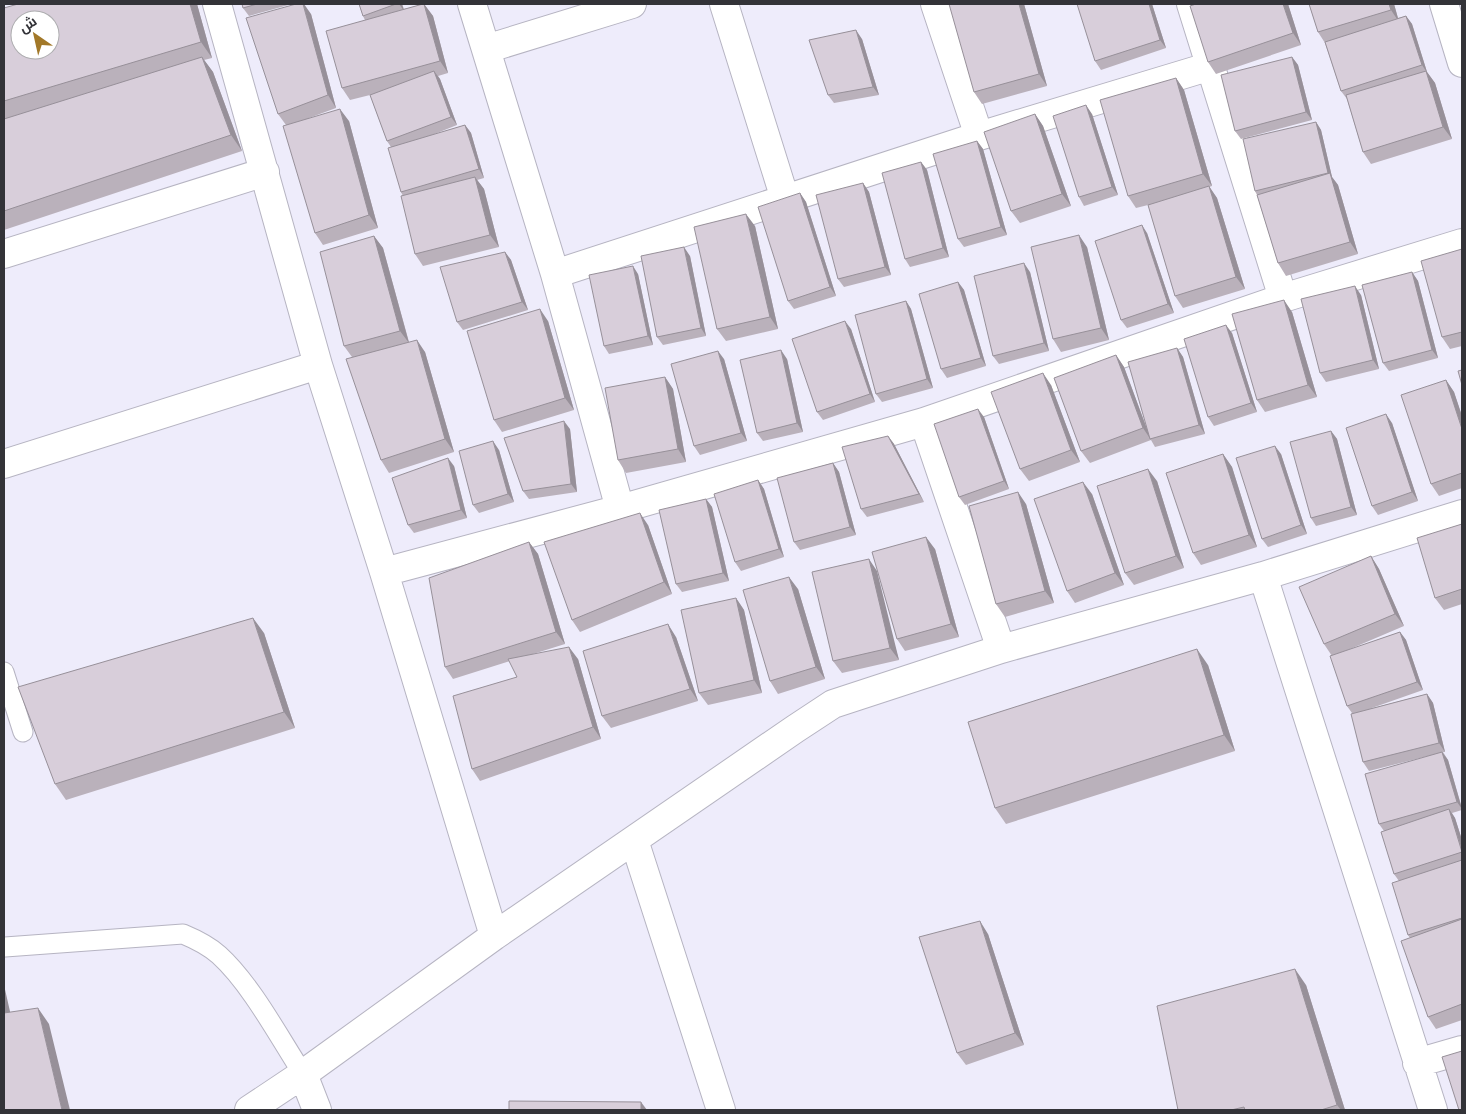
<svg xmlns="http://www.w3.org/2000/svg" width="1466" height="1114" font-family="Mulish,Cairo,sans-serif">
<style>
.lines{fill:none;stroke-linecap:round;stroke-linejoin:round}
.service-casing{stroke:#b6b4c2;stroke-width:21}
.minor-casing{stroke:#b6b4c2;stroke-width:30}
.service{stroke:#fff;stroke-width:19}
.minor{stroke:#fff;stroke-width:28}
.wall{fill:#bab1bb}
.shaded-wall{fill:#979099}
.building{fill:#d8ceda;stroke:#979099;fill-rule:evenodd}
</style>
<rect width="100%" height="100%" fill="#eeecfb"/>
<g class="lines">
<g class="service-casing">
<path id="service" d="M4,672L23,732
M5,947L183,934C195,939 209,946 219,955C251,984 279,1037 303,1074"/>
</g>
<g class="minor-casing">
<path id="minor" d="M217,4L318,365L384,572L494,936
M472,4L555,274L620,509
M724,4L785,199
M935,4L979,136
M1191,4L1283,298
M1444,4L1462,63
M486,49L632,4
M4,254L265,172
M555,274L979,136L1211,66
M924,422L1001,649
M4,464L318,365
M384,572L620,509L924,422L1283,298L1462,243
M1263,576L1433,1110
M634,840L721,1110
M1417,1063L1462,1050
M303,1074L317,1110
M249,1110L303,1074L494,936L795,729L833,704L1001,649L1263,576L1462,514"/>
</g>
<use href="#service" class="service"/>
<use href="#minor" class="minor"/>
</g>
<path class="wall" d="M197,4L212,58L204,60L213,72L242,151L4,230V8Z
M242,4H292L249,16L243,8Z
M359,4H402L404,9L424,4L433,16L448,73L438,76L440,79L457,125L432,135L465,125L471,133L484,178L477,180L484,189L499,247L423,266L415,254L403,196L401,192L391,147L387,141L370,95L350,100L342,88L365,20L363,16Z
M1024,4L1047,86L982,104L974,92Z
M1152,4L1166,48L1101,70L1095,61Z
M1288,4L1301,45L1216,74L1208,62Z
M1309,4H1394L1398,18L1406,16L1412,24L1427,72L1435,83L1452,139L1371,164L1363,152L1347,99L1341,91L1325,43L1318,32Z
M311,14L336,108L309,118L349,121L378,228L323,245L315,233L286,125L278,114Z
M862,39L879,95L834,103L828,95Z
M1292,57L1298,65L1312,120L1241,139L1235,131Z
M1176,78L1184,90L1212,186L1209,187L1217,198L1245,289L1183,308L1175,296L1148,205L1136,208L1128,196Z
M1035,114L1043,126L1071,206L1020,223L1011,211Z
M1092,114L1118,195L1084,206L1079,197Z
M1316,122L1321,130L1332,177L1338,185L1358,254L1286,276L1278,263L1257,195L1255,191Z
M977,141L983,149L1007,235L964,247L958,239Z
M921,162L927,170L949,257L910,267L905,259Z
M863,183L869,192L891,275L844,287L838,279Z
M800,193L806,202L836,296L794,309L788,301Z
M755,226L778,329L726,341L717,329Z
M1147,233L1174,313L1127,328L1121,320Z
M374,236L383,248L409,342L425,352L454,452L389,473L381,460L352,357L344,346Z
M1087,247L1109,340L1061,352L1053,339Z
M1462,249V346L1450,349L1442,337Z
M505,252L511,260L528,310L463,330L457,322Z
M690,256L706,336L663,345L657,337Z
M1030,272L1049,351L999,364L993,356Z
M1412,272L1418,281L1438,358L1389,371L1383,363Z
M638,274L653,345L609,354L604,346Z
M958,282L964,290L986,366L947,378L941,369Z
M1361,295L1379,369L1326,382L1320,373Z
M906,301L911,309L933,388L882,402L876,394Z
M1292,312L1317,397L1265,412L1257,400Z
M548,321L574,410L502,432L494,420Z
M851,329L875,402L823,420L817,412Z
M1232,333L1257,412L1214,426L1208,417Z
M1177,348L1183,357L1205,434L1155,447L1151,440L1090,463L1081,451L1116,355L1124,367L1146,426Z
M724,359L747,441L700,455L694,446Z
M787,359L803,432L763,441L757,433Z
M665,377L673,389L686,462L626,473L618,460Z
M1446,380L1454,392L1462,416V488L1439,496L1431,484Z
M1051,385L1080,462L1029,481L1020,469Z
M984,417L1009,489L965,505L959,497Z
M1392,423L1418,501L1378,515L1372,506Z
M570,429L577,492L529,499L523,491Z
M1331,431L1337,439L1357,515L1316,526L1311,518Z
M888,436L894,444L924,502L867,517L861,509Z
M499,450L514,502L479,513L473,505Z
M1223,454L1232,467L1257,547L1201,565L1193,553Z
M1281,454L1307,534L1268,547L1262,539Z
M833,463L839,472L856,535L800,550L794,542Z
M454,466L467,518L414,533L408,525Z
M758,480L764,489L784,557L741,571L735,562Z
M1157,481L1184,568L1134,585L1125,573Z
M1092,494L1124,585L1075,603L1067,591Z
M706,499L712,507L729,581L682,592L676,584Z
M1026,504L1054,603L1005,617L996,604Z
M1462,524V604L1444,610L1435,598Z
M648,525L672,594L580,632L572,620Z
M529,542L538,554L565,644L533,654L578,659L601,739L480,781L472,769L517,677L510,661L453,679L445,667Z
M935,549L959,637L905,651L897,639Z
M1371,556L1379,569L1404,626L1343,652L1400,632L1406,640L1423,690L1369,709L1427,694L1433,703L1445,752H1443L1448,760L1462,808V810L1452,813L1455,818L1462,840V1020L1436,1029L1428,1017L1410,938L1408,935L1399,881L1394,874L1384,831L1379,824L1428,756L1369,771L1363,762L1352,713L1347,706L1332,656L1324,644Z
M869,559L899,660L842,673L833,661Z
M798,589L825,679L778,694L770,681Z
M736,598L744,610L762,693L708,705L699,693Z
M264,633L295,728L66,800L55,784Z
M676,637L698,701L611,728L602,716Z
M1208,665L1235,751L1006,824L995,808Z
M988,934L1024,1045L966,1065L957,1053Z
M1306,985L1345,1110H1178Z"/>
<path class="shaded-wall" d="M190,4H197L212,58L201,42Z
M303,4H304L311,14L336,108L328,95Z
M399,4H402L404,11Z
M424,4L433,16L448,73L440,61Z
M1019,4H1024L1047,86L1039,74Z
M1149,4H1152L1166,48L1160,40Z
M1283,4H1288L1301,45L1293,33Z
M1389,4H1394L1399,22L1391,10Z
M1406,16L1412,24L1427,72L1435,83L1452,139L1443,127L1426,71L1422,65Z
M856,30L862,39L879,95L873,87Z
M202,57L213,72L242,151L231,135Z
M1292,57L1298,65L1312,120L1306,112Z
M434,71L440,79L457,125L451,117Z
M1176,78L1184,90L1212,186L1203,174Z
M1086,105L1092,114L1118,195L1112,187Z
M340,109L349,121L378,228L369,215Z
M1035,114L1043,126L1071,206L1062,194Z
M1316,122L1321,130L1332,177L1338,185L1358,254L1350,242L1328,174Z
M465,125L471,133L484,178L479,169Z
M977,141L983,149L1007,235L1001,227Z
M921,162L927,170L949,257L943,248Z
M475,177L484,189L499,247L490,235Z
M863,183L869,192L891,275L885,267Z
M1209,186L1217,198L1245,289L1236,277Z
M800,193L806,202L836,296L830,287Z
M746,214L755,226L778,329L770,317Z
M1142,225L1147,233L1174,313L1168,304Z
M1079,235L1087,247L1109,340L1101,328Z
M374,236L383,248L409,343L400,331Z
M684,247L690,256L706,336L701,328Z
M505,252L511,260L528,310L522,302Z
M1024,263L1030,272L1049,351L1044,343Z
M633,266L638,274L653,345L648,336Z
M1412,272L1418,281L1438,358L1432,350Z
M958,282L964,290L986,366L981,358Z
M1355,286L1361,295L1379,369L1373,360Z
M1284,300L1292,312L1317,397L1308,385Z
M906,301L911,309L933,388L927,379Z
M540,309L548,321L574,410L565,398Z
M845,321L851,329L875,402L870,394Z
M1226,325L1232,333L1257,412L1251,403Z
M417,340L425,352L454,452L445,439Z
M1177,348L1183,357L1205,434L1199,425Z
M781,350L787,359L803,432L797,423Z
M718,351L724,359L747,441L741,433Z
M1116,355L1124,367L1151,440L1143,428Z
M1043,373L1051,385L1080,462L1071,450Z
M665,377L673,389L686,462L678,449Z
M1446,380L1454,392L1462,416V429Z
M978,409L984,417L1009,489L1004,481Z
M1386,414L1392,423L1418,501L1412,492Z
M564,421L570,429L577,492L571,484Z
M1331,431L1337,439L1357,515L1351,507Z
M888,436L894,444L924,502L919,494Z
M493,441L499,450L514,502L508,494Z
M1275,446L1281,454L1307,534L1301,525Z
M1223,454L1232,467L1257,547L1249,535Z
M448,458L454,466L467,518L461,510Z
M833,463L839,472L856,535L850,527Z
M1148,469L1157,481L1184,568L1176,556Z
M758,480L764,489L784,557L779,549Z
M1083,482L1092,494L1124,585L1115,573Z
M1018,492L1026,504L1054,603L1045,591Z
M706,499L712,507L729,581L723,573Z
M640,513L648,525L672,594L664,582Z
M926,537L935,549L959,637L951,624Z
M529,542L538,554L565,644L556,632Z
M1371,556L1379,569L1404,626L1395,614Z
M869,559L877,571L899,660L890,648Z
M789,577L798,589L825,679L816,667Z
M736,598L744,610L762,693L754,680Z
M253,618L264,633L295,728L284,712Z
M668,624L676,637L698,701L690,689Z
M1400,632L1406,640L1423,690L1417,682Z
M569,647L578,659L601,739L593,727Z
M1197,649L1208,665L1235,751L1224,735Z
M1427,694L1433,703L1445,752L1439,743Z
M1442,752L1448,760L1462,809L1457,802Z
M1449,809L1455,818L1462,840V850Z
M980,921L988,934L1024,1045L1015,1033Z
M1295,969L1306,985L1345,1110H1341L1337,1105Z
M4,985L14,1029L4,1014Z
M38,1008L49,1024L70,1110H62Z
M641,1102L647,1110H641Z"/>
<path class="building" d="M18,4H190L201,42L4,101V8ZM20,20H50V50H20Z
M242,4H257L243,8Z
M296,4H303L328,95L278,114L246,18Z
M359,4H396L363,16Z
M423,4H424L440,61L342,88L326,31Z
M949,4H1019L1039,74L974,92Z
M1077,4H1149L1160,40L1095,61Z
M1196,4H1283L1293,33L1208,62L1190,6Z
M1309,4H1389L1391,10L1318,32Z
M1406,16L1422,65L1341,91L1325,42Z
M856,30L873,87L828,95L809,40Z
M202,57L231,135L4,211V119Z
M1292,57L1306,112L1235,131L1221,75Z
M434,71L451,117L387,141L370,95Z
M1426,71L1443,127L1363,152L1346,95Z
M1176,78L1203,174L1128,196L1100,100Z
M1086,105L1112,187L1079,197L1053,116Z
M340,109L369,215L315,233L283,126Z
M1035,114L1062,194L1011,211L984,132Z
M1316,122L1328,173L1255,191L1243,139Z
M465,125L479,169L401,192L388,148Z
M977,141L1001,227L958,239L933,154Z
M921,162L943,248L905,259L882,173Z
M1330,173L1350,242L1278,263L1257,195Z
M475,177L490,235L415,254L401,196Z
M863,183L885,267L838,279L816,195Z
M1209,186L1236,277L1175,296L1148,205Z
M800,193L830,287L788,301L758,207Z
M746,214L770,317L717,329L694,227Z
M1142,225L1168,304L1121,320L1095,241Z
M1079,235L1101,328L1053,339L1031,247Z
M374,236L400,331L344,346L320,252Z
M684,247L701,328L657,337L641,256Z
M1462,249V332L1442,337L1421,261Z
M505,252L522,302L457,322L440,267Z
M1024,263L1044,343L993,356L974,276Z
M633,266L648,336L604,346L589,275Z
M1412,272L1432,350L1383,363L1362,285Z
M958,282L981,358L941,369L919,294Z
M1355,286L1373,360L1320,373L1301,299Z
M1284,300L1308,385L1257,400L1232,314Z
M906,301L927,379L876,394L855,315Z
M540,309L565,398L494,420L467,331Z
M845,321L870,394L817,412L792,339Z
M1226,325L1251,403L1208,417L1184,339Z
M417,340L445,439L381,460L346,359Z
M1177,348L1199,425L1150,439L1128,362Z
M781,350L797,423L757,433L740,360Z
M718,351L741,433L694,446L671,364Z
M1116,355L1143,428L1081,451L1054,378Z
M1462,370V385L1458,371Z
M1043,373L1071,450L1020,469L991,392Z
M665,377L678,449L618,460L605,388Z
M1446,380L1462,429V473L1431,484L1401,395Z
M978,409L1004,481L959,497L934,424Z
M1386,414L1412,492L1372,506L1346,428Z
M564,421L571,484L523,491L504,438Z
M1331,431L1351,507L1311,518L1290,442Z
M888,436L919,494L861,509L842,447Z
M493,441L508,494L473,505L459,451Z
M1275,446L1301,525L1262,539L1236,458Z
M1223,454L1249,535L1193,553L1166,473Z
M448,458L461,510L408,525L392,478Z
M833,463L850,527L794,542L777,478Z
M1148,469L1176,556L1125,573L1097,486Z
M758,480L779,549L735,562L714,494Z
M1083,482L1115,573L1067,591L1034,499Z
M1018,492L1045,591L996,604L969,506Z
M706,499L723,573L676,584L659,510Z
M640,513L664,582L572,620L544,542Z
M1462,524V589L1435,598L1417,538Z
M926,537L951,624L897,639L872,552Z
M529,542L556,632L445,667L429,578Z
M1371,556L1395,614L1324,644L1299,587Z
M869,559L890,648L833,661L812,572Z
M789,577L816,667L770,681L743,590Z
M736,598L754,680L699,693L681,610Z
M253,618L284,712L55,784L18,687Z
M668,624L690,689L602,716L583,651Z
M1400,632L1417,682L1347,706L1330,656Z
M569,647L593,727L472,769L453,696L517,677L508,659Z
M1197,649L1224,735L995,808L968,722Z
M1427,694L1439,743L1363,762L1351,714Z
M1442,752L1457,802L1379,824L1365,774Z
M1449,809L1462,852L1394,874L1381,832Z
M1462,860V918L1408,935L1392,883Z
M1462,919V1004L1428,1017L1401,941Z
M980,921L1015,1033L957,1053L919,937Z
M1295,969L1337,1105L1321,1110H1245L1244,1107L1231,1110H1178L1157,1006Z
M38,1008L62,1110H4V1013Z
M1462,1051V1110H1459L1442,1057Z
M509,1101L641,1102V1110H509Z"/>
<rect width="1466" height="1114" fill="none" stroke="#333338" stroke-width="10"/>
<g transform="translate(35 35) rotate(326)"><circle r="24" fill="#ffffff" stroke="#adadaf"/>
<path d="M0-4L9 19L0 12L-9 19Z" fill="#a27828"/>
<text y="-8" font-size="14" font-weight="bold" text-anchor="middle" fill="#333338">ش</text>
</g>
</svg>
